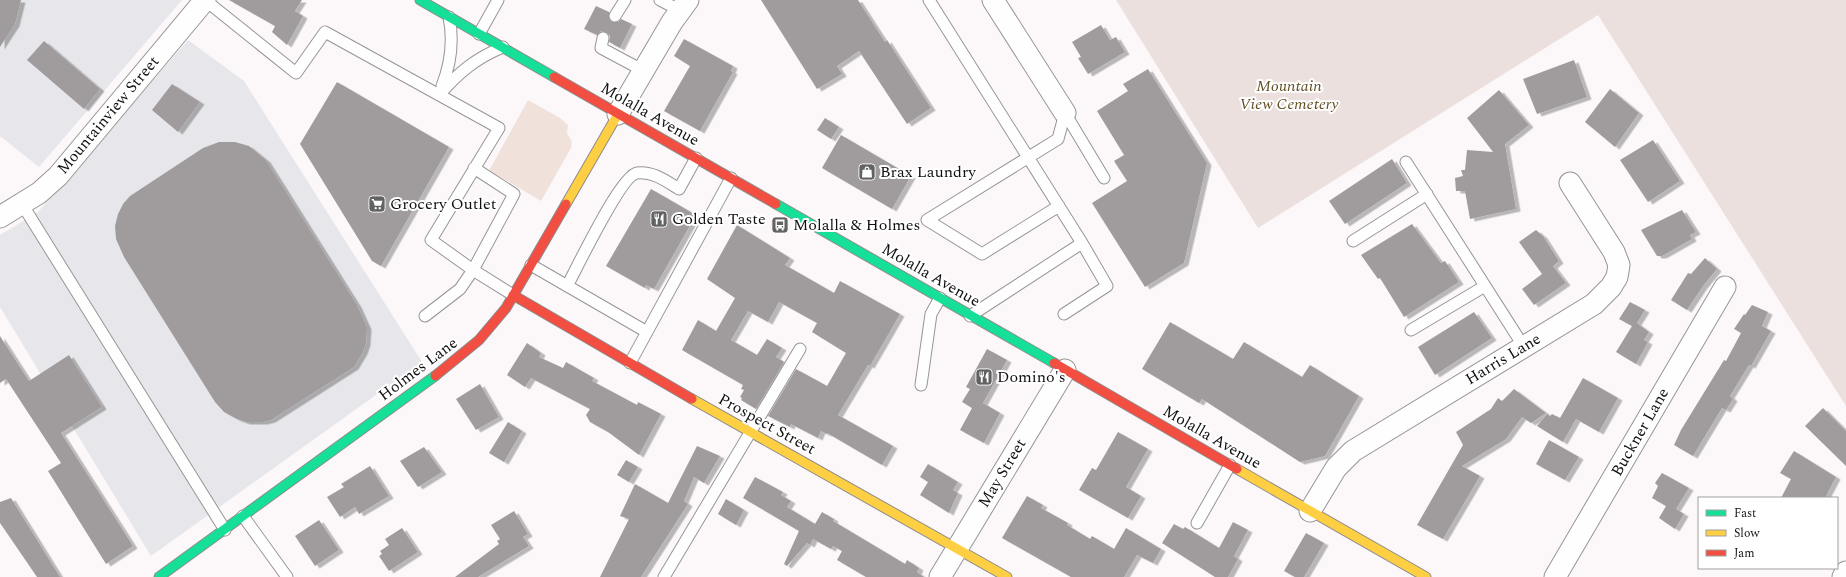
<svg xmlns="http://www.w3.org/2000/svg" width="1846" height="577" font-family="Spectral,serif">
<style>
.industrial{fill:#e7e6ea}
.green{fill:#f0e1db}
.cemetery{fill:#ece0de}
.building{fill:#a09c9e;filter:url(#shadow)}
.lines{fill:none;stroke-linecap:round;stroke-linejoin:round}
.lane-casing{stroke:#979595;stroke-width:13}
.street-casing{stroke:#979595;stroke-width:23}
.fast-casing{stroke:#8d8c8c;stroke-width:11}
.slow-casing{stroke:#8d8c8c;stroke-width:11}
.jam-casing{stroke:#8d8c8c;stroke-width:11}
.lane{stroke:#fffefe;stroke-width:11}
.street{stroke:#fffefe;stroke-width:21}
.fast{stroke:#16e098;stroke-width:9}
.slow{stroke:#ffcf43;stroke-width:9}
.jam{stroke:#f24e42;stroke-width:9}
.labels{text-anchor:middle;dominant-baseline:central;stroke-width:4;stroke-linejoin:round;paint-order:stroke}
.park-label{font-size:16px;font-style:italic;fill:#625027;stroke:#fff}
.street-label{font-size:16px;fill:#111;stroke:#fff}
.poi-label{font-size:16px;fill:#111;stroke:#fff;text-anchor:start}
</style>
<defs>
<filter id="shadow"><feDropShadow dx="4.5" dy="2.5" stdDeviation="0" flood-color="#0004"/></filter>
</defs>
<rect width="100%" height="100%" fill="#fcf8f9"/>
<path class="industrial" d="M0,0H182L39,167L0,136Z
M188,40L244,81L422,362L151,556L0,307V235L38,212Z"/>
<path class="green" d="M528,100L560,118L568,125L567,133L572,142L571,148L541,201L490,171V169Z"/>
<path class="cemetery" d="M1116,0H1846V406L1598,15L1258,228Z"/>
<path class="building" d="M0,0H21L15,24L0,47Z
M229,0H302L295,11L303,16L287,45L272,32L275,26Z
M761,0H858L885,42L887,40L931,108L907,124L859,51L837,66L842,74L817,89Z
M596,6L609,12V19L612,22H618L621,19L632,24L620,48L609,42L610,36L607,33L601,31L597,35L584,29Z
M1101,25L1110,40L1116,37L1125,52L1088,74L1078,58L1081,57L1072,42Z
M684,39L733,66L731,71L733,72L700,131L664,111L690,66L674,56Z
M44,41L100,89L84,109L27,60Z
M1574,60L1587,97L1537,114L1523,79Z
M1148,69L1207,163L1184,263L1145,287L1092,203L1127,181L1114,161L1124,155L1097,111L1128,91L1123,84Z
M337,82L449,147L381,266L372,261L300,144Z
M172,84L200,102L178,132L152,110Z
M1610,89L1639,113L1615,147L1585,122Z
M1499,90L1529,125L1505,144L1516,209L1470,219L1465,191H1456L1455,178L1463,176L1461,170H1465L1467,150L1493,152L1467,118Z
M825,118L839,127L831,139L817,130Z
M841,135L911,176L892,209L822,168Z
M1653,140L1680,181L1648,202L1620,160Z
M219,142H235L249,146L266,160L357,305L367,327L366,343L363,352L354,367L271,420L263,422H246L237,419L224,412L215,402L124,257L116,239L115,226L118,214L123,204L130,196L203,148Z
M1392,159L1407,183L1345,224L1329,201Z
M651,189L696,215L654,289L646,285L645,288L606,266Z
M1682,210L1696,232L1690,235L1692,239L1662,256H1657L1641,230Z
M1412,224L1441,263L1445,261L1459,282L1404,317L1380,278L1378,279L1361,255Z
M737,225L790,258L785,265L834,293L840,281L900,314L870,366L868,365L838,415L893,446L882,465L827,433V434L821,431L818,438L791,424L790,427L768,416L796,369L827,386L846,353L812,332L817,323L779,302L768,322L748,311L731,340L757,355L767,339L782,348L776,357L784,362L756,409L741,400L742,398L740,397L744,390L741,389L743,385L682,350L698,320L716,331L735,298L707,279Z
M1536,230L1543,236L1559,261L1553,266L1566,283L1534,305L1522,289L1542,274L1519,242Z
M1705,258L1717,269L1703,286L1687,310L1671,300L1688,273L1691,274Z
M1630,302L1645,310L1637,323L1649,332L1644,340L1648,342L1636,364L1616,352L1632,326L1619,319Z
M1752,305L1768,312L1762,326L1771,331L1751,366L1749,365L1730,396L1733,399L1726,410L1722,408L1693,456L1674,445L1681,430L1724,360L1726,361L1741,333L1734,329L1744,314L1745,315Z
M1474,312L1492,338L1435,375L1418,347Z
M1170,322L1233,359L1244,342L1302,377L1310,365L1359,396L1325,456L1300,462L1202,399L1199,403L1142,369Z
M0,336L29,381L69,355L102,407L61,433L133,546L106,564L48,471L61,463L6,379L0,383Z
M527,343L541,353L539,357L563,368L566,362L594,378L592,381L637,405L638,402L661,414L639,455L608,432L590,422L586,415L590,409L531,378L525,387L507,375Z
M987,349L1007,360L983,403L1000,413L984,443L960,430L972,408L962,402L970,389L966,387Z
M1583,378L1618,398L1599,432L1576,419L1563,442L1537,426L1547,414L1550,416L1552,414L1560,418Z
M480,384L499,417L476,430L456,399Z
M1514,389L1546,413L1531,423L1522,417L1506,439L1462,466L1480,476L1443,539L1417,525L1463,445L1456,432L1491,409L1498,398L1502,401Z
M1823,408L1846,431V466L1805,426Z
M508,422L522,431L504,462L489,453Z
M1118,432L1148,449L1126,487L1141,496L1128,518L1079,490L1092,468L1096,470Z
M1549,440L1579,457L1565,480L1536,464Z
M697,446L720,456L704,483L694,477L684,501L688,504L641,577H600L629,519L620,516L635,484L668,503Z
M424,447L442,472L418,487L400,461Z
M1794,451L1836,477L1825,498H1781L1791,479L1780,473Z
M626,460L638,467L629,482L617,475Z
M928,464L958,482L953,490L958,493L949,513L920,495L928,482L920,477Z
M370,466L389,496L359,514L355,507L340,517L327,497L344,487L341,484Z
M1662,473L1689,488L1676,509L1684,514L1675,529L1659,518L1666,506L1652,498L1658,486L1655,483Z
M755,477L783,492L781,495L791,501L787,507L815,524L822,512L834,519L833,521L905,564L907,560L919,568L917,572L924,577H866L837,560L842,551L833,546L831,549L813,539L810,545L807,543L787,566L784,564L799,531L743,498Z
M1027,496L1043,505L1041,508L1068,523L1067,525L1090,539L1092,536L1114,549L1126,528L1161,549L1153,563L1137,555L1124,577H1071L1002,538Z
M11,498L60,577H37L0,523V502Z
M726,499L744,510L736,525L718,514Z
M514,511L528,534L523,537L529,546L478,577H455L499,544L497,541L500,539L491,525Z
M319,520L339,550L315,566L295,536Z
M1233,522L1248,530L1234,556L1238,559L1228,577H1215L1162,543L1174,524L1183,529L1185,527L1219,548Z
M402,528L418,552L389,571L379,556L382,554L380,551L389,545L385,539Z
M1306,533L1324,543L1304,577H1295L1284,571Z"/>
<g class="lines">
<g class="lane-casing">
<path id="lane" d="M205,0L296,73L325,32L499,128L431,240L473,270L513,295
M660,0L679,10
M929,0L1082,243L970,316
M615,16L625,0
M479,34L498,0
M603,38L601,48L644,71
M442,86C451,63 454,42 449,17
M439,95C458,73 476,58 503,47
M1065,113L1104,178
M1406,162L1524,347
M22,204L225,530
M1059,206L982,254L927,220L1058,139L1065,113
M1353,241L1427,194
M531,265L647,332
M567,286C577,268 621,175 637,173C653,171 666,181 679,189L696,158
M1064,314L1107,286L1082,243
M425,316L460,289L473,270L514,194L474,168
M1411,330L1485,286
M630,363L731,178
M921,385L931,314L940,298
M243,516L287,577
M1197,523L1230,465
M664,577L800,349"/>
</g>
<g class="street-casing">
<path id="street" d="M993,0L1065,113
M618,114L672,22L688,0
M0,217L39,193L58,176L205,0
M1310,511L1336,468L1353,451L1594,304L1611,287L1617,277L1619,265L1614,252L1570,183
M940,577L1065,370
M1555,577L1725,287
M1843,577L1846,572"/>
</g>
<g class="fast-casing">
<path id="fast" d="M420,0L554,77
M776,204L1054,363
M159,577L435,376"/>
</g>
<g class="slow-casing">
<path id="slow" d="M566,204L618,114
M692,399L1007,577
M1237,469L1426,577"/>
</g>
<g class="jam-casing">
<path id="jam" d="M554,77L776,204
M513,295L692,399
M1054,363L1237,469
M435,376L479,340L506,308L566,204"/>
</g>
<use href="#lane" class="lane"/>
<use href="#street" class="street"/>
<use href="#fast" class="fast"/>
<use href="#slow" class="slow"/>
<use href="#jam" class="jam"/>
</g>
<defs>
<g id="shop-square" transform="scale(0.9)"><rect x="-9" y="-9" width="18" height="18" rx="4" fill="#636262" stroke="#fff"/><path d="M-5-2.5h2.3a2.7 3.5 0 0 1 5.4 0H5L5.5 6h-11ZM-1.5-2.5h3a1.5 2.3 0 0 0-3 0Z" fill="#fff"/></g>
<g id="supermarket-square" transform="scale(0.9)"><rect x="-9" y="-9" width="18" height="18" rx="4" fill="#636262" stroke="#fff"/><path d="M-6-5.5h2.5l.6 2H6L4.5 2H-2.5L-4.4-4H-6ZM-1.5 3.2a1.3 1.3 0 1 0 .1 0ZM3 3.2a1.3 1.3 0 1 0 .1 0Z" fill="#fff"/></g>
<g id="restaurant-square" transform="scale(0.9)"><rect x="-9" y="-9" width="18" height="18" rx="4" fill="#636262" stroke="#fff"/><path d="M-5-6h1v4h1v-4h1v4h1v-4h1v5L-1.5 .5V6h-2V.5L-5-1ZM5-6V6H3V1.5H1.5Q1.5-4 5-6Z" fill="#fff"/></g>
<g id="bus-square" transform="scale(0.9)"><rect x="-9" y="-9" width="18" height="18" rx="4" fill="#636262" stroke="#fff"/><path d="M-5-6H5V4H4V6H2V4H-2V6H-4V4H-5ZM-3.5-4V0h7V-4ZM-3.5 1.2v1.5H-2V1.2ZM2 1.2v1.5H3.5V1.2Z" fill="#fff"/></g>
</defs>
<g fill-rule="evenodd">
<use href="#shop-square" x="867" y="172"/>
<use href="#supermarket-square" x="377" y="204"/>
<use href="#restaurant-square" x="659" y="219"/>
<use href="#bus-square" x="780" y="225"/>
<use href="#restaurant-square" x="984" y="377"/>
</g>
<g class="labels">
<g class="park-label">
<text x="1289" y="86">Mountain<tspan x="1289" dy="18">View Cemetery</tspan></text>
</g>
<g class="street-label">
<text transform="translate(650 114) rotate(30)">Molalla Avenue</text>
<text transform="translate(108 115) rotate(-50)">Mountainview Street</text>
<text transform="translate(931 275) rotate(30)">Molalla Avenue</text>
<text transform="translate(1503 359) rotate(-31)">Harris Lane</text>
<text transform="translate(418 369) rotate(-37)">Holmes Lane</text>
<text transform="translate(767 424) rotate(29)">Prospect Street</text>
<text transform="translate(1640 432) rotate(-60)">Buckner Lane</text>
<text transform="translate(1212 437) rotate(30)">Molalla Avenue</text>
<text transform="translate(1002 473) rotate(-59)">May Street</text>
</g>
<g class="poi-label">
<text x="880" y="172">Brax Laundry</text>
<text x="390" y="204">Grocery Outlet</text>
<text x="672" y="219">Golden Taste</text>
<text x="793" y="225">Molalla &amp; Holmes</text>
<text x="997" y="377">Domino's</text>
</g>
</g>
<rect x="1698" y="497" width="140" height="72" fill="#ffffff" stroke="#a0a0a0"/>
<rect x="1706" y="510" width="20" height="6" fill="#16e098" stroke="#a0a0a0"/>
<text x="1734" y="517" font-size="12" fill="#111111">Fast</text>
<rect x="1706" y="530" width="20" height="6" fill="#ffcf43" stroke="#a0a0a0"/>
<text x="1734" y="537" font-size="12" fill="#111111">Slow</text>
<rect x="1706" y="550" width="20" height="6" fill="#f24e42" stroke="#a0a0a0"/>
<text x="1734" y="557" font-size="12" fill="#111111">Jam</text>
</svg>
